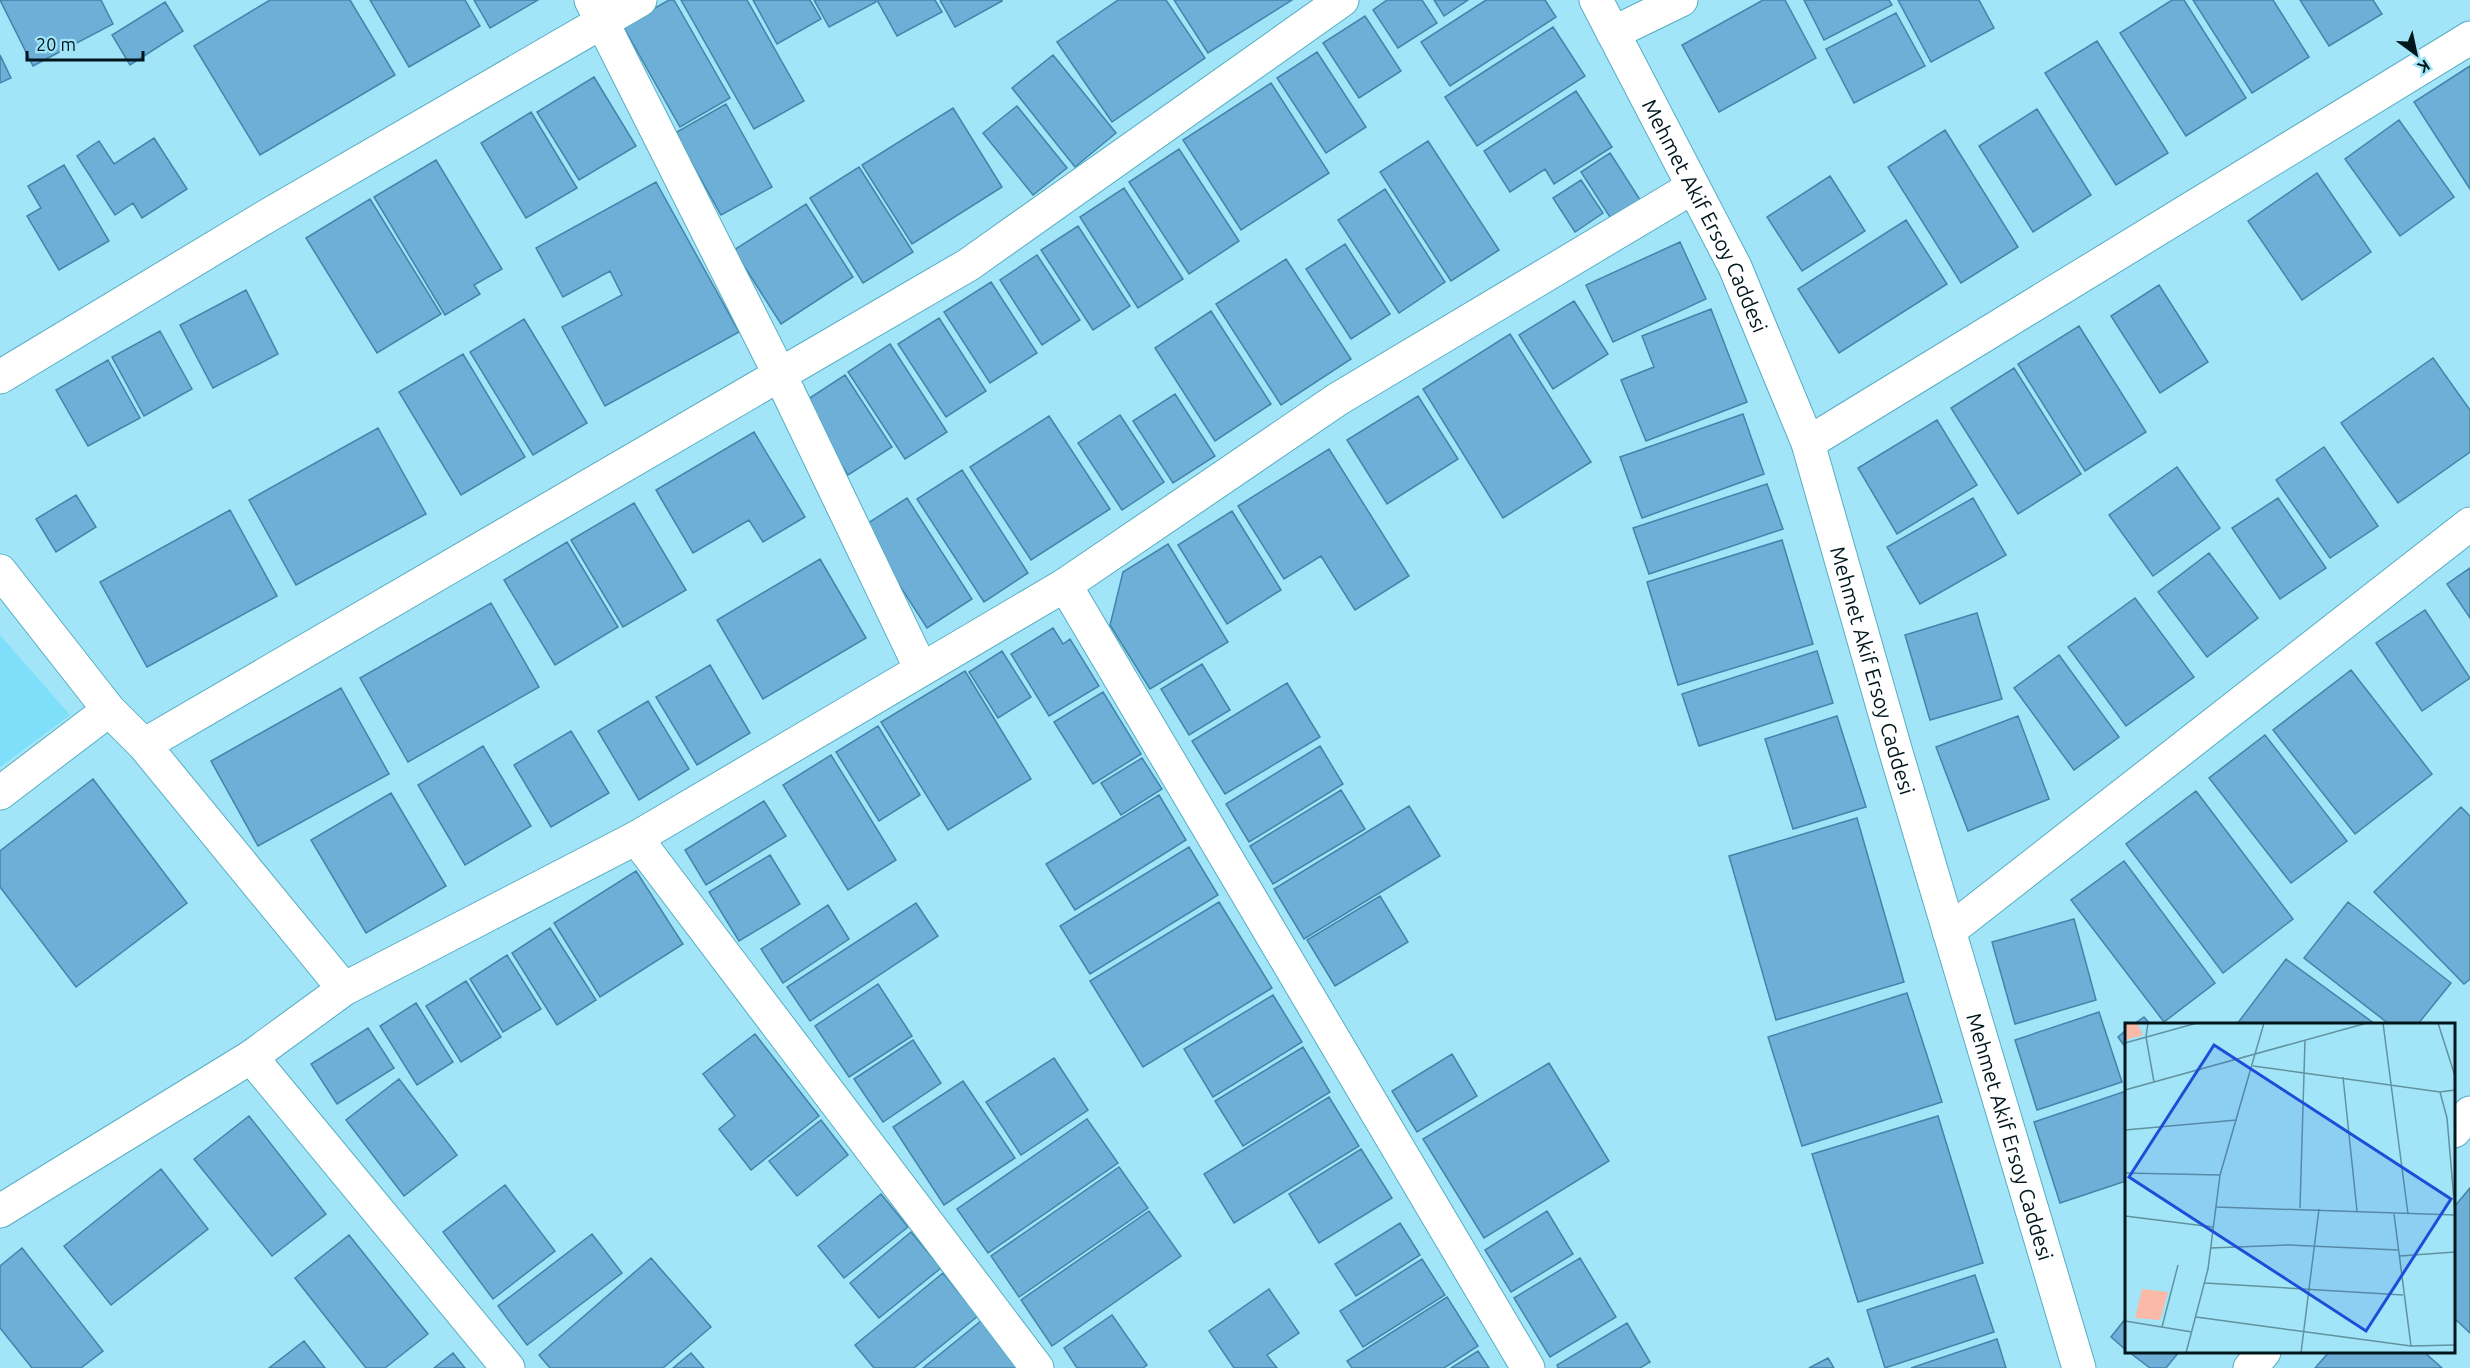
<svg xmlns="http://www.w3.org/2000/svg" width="2470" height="1368" font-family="Ubuntu,sans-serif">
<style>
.built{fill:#7ddff9}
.building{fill:#6eafd8;stroke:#4284aa;stroke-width:1.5}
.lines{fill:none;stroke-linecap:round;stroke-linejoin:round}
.minor-casing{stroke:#56adc3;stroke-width:35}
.tertiary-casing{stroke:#56adc3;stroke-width:35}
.secondary-casing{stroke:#56adc3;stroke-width:35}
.minor{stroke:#fff;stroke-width:33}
.tertiary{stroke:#fff;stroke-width:33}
.secondary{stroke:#fff;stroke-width:33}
.labels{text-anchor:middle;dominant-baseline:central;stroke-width:5;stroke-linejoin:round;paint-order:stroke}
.street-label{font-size:21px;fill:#00161d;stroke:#a2e5f8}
.inset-road{fill:none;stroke:#6192a0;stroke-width:1.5}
.view{fill:#1d4ed8;fill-opacity:0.15;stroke:#1d4ed8;stroke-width:3}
.inset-edge{fill:none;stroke:#00161d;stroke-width:3}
</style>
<rect width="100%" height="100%" fill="#a2e5f8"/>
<path class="built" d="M0,635L70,715L0,767Z"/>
<path class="building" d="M0,0H101L113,24L33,66Z
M270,0H350L395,75L260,155L194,46Z
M370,0H465L480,26L409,67Z
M474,0H538L490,28Z
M669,0H674L730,98L680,127L623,26Z
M681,0H747L804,101L754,129Z
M753,0H810L821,19L777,44Z
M814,0H875L876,2L829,27Z
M877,0H935L942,12L897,36Z
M940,0H1002V1L955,27Z
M1118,0H1166L1205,58L1112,122L1057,42Z
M1174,0H1292L1208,53Z
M1387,0H1422L1437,23L1398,48L1373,10Z
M1434,0H1468L1444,16Z
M1486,0H1545L1556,17L1450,86L1421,42Z
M1763,0H1785L1816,58L1719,112L1682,45Z
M1804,0H1889L1892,5L1824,40Z
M1898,0H1979L1994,28L1931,62Z
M2172,0H2184L2246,98L2186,136L2120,33Z
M2193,0H2273L2309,57L2252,93Z
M2300,0H2373L2382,14L2329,46Z
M165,2L183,31L130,65L112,35Z
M1896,13L1925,66L1854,103L1826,49Z
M1365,16L1401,71L1359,98L1323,43Z
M1553,27L1585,76L1477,146L1445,97Z
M2097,41L2168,153L2116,185L2045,73Z
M1317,52L1366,127L1326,153L1277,78Z
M0,55L11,78L0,83Z
M1053,55L1116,133L1075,167L1012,88Z
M2470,66V189L2414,102Z
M594,77L636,146L579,180L537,112Z
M1271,83L1329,173L1241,230L1183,140Z
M1576,91L1612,147L1554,184L1545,169L1510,192L1484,151Z
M726,104L772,187L721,215L675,133Z
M1017,106L1067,168L1033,195L983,133Z
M953,108L1002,187L912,244L862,165Z
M2037,109L2091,195L2033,232L1979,146Z
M531,112L577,188L526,218L481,143Z
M2399,120L2454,197L2400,236L2345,159Z
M1945,130L2018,247L1961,283L1888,167Z
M154,138L187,189L142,218L133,203L115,215L77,156L99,141L114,164Z
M1428,141L1499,250L1451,281L1380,172Z
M1179,149L1239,241L1189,274L1129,182Z
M1610,153L1646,209L1617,228L1581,172Z
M436,160L502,269L474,285L480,294L445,315L374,197Z
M64,165L109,241L59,270L27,216L41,208L28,186Z
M859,167L913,252L863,283L810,198Z
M2317,173L2371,252L2302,300L2248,221Z
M1830,176L1865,231L1802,271L1767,217Z
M1581,180L1603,213L1575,232L1553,198Z
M656,182L739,332L605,406L562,327L622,295L610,271L563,297L536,248Z
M1124,188L1183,279L1138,308L1080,217Z
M1385,189L1445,282L1399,313L1338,220Z
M370,199L441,314L377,353L306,238Z
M806,204L853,277L781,324L734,250Z
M1906,220L1947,284L1839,353L1798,289Z
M1078,226L1130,306L1093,330L1041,250Z
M1680,242L1706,299L1613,342L1586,285Z
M1345,244L1390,314L1351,339L1306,269Z
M1037,255L1080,320L1042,345L1000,280Z
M1286,259L1351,359L1281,405L1216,304Z
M991,282L1037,353L990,383L944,312Z
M2159,285L2208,362L2160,393L2111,316Z
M246,290L278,354L213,388L180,325Z
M1574,301L1608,354L1553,389L1519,335Z
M1711,309L1747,402L1646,441L1621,380L1654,367L1642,336Z
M1211,311L1271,404L1215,441L1155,348Z
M939,318L986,391L946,417L898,344Z
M524,319L587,423L533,455L470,352Z
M2079,326L2146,432L2085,471L2018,364Z
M160,331L192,389L144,416L112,357Z
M1510,334L1591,462L1503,518L1423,389Z
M890,344L947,432L905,459L848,372Z
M463,354L525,457L461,495L399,392Z
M2433,358L2470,410V452L2398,503L2341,423Z
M108,360L140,418L88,446L56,390Z
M2014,368L2081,474L2018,514L1951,408Z
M845,375L892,447L848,475L802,403Z
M1175,394L1215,456L1173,483L1133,421Z
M1418,396L1458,459L1387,504L1347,440Z
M1743,414L1764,474L1642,518L1620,457Z
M1120,415L1164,482L1122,510L1078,443Z
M1049,416L1110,509L1031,560L970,467Z
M1937,420L1977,485L1897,534L1858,468Z
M378,428L426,514L296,585L249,500Z
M754,432L805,517L763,542L749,520L693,553L656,490Z
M2324,447L2378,526L2330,558L2276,480Z
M1329,449L1409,576L1355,610L1321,556L1284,579L1238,506Z
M2177,467L2220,528L2153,576L2109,515Z
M962,470L1028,573L984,602L917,499Z
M1767,484L1783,529L1649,574L1633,528Z
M76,495L96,527L56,552L36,519Z
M907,498L972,599L927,628L862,527Z
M1973,498L2006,555L1920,604L1887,547Z
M2278,498L2326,568L2280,599L2232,528Z
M634,503L686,590L623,627L571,540Z
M230,510L277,596L147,667L100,582Z
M1232,511L1281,590L1227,624L1178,545Z
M1782,540L1813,644L1678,685L1647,582Z
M567,542L618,627L555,665L504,580Z
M1168,544L1228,642L1150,689L1110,625L1123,572Z
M2209,553L2258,618L2207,657L2158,592Z
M820,559L866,638L763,699L717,620Z
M2470,568V618L2447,584Z
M2135,598L2194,677L2126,726L2068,647Z
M491,603L539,687L408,762L360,678Z
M2425,610L2470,678L2422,711L2376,643Z
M1977,613L2002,699L1930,720L1905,635Z
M1053,628L1063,644L1070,639L1099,686L1049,716L1011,654Z
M1002,651L1031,697L998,718L969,672Z
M1817,651L1833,703L1699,746L1682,694Z
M2059,655L2119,737L2074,770L2014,688Z
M1202,664L1230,710L1189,735L1161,689Z
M710,665L750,733L697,765L656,697Z
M2351,670L2432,774L2355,834L2273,730Z
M965,671L1031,779L948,830L881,722Z
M1287,683L1320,737L1225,794L1192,741Z
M341,688L389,774L258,846L211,761Z
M1103,692L1141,754L1093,784L1054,722Z
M648,701L689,769L639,800L598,731Z
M1837,716L1866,807L1793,829L1765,739Z
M2018,716L2049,799L1968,831L1936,747Z
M878,726L920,795L879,821L836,752Z
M571,731L609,793L551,827L514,765Z
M2265,735L2347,841L2291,883L2209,778Z
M483,746L531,826L465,865L418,785Z
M1320,746L1343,784L1249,842L1226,804Z
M831,755L896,860L848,890L783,785Z
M1142,758L1162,789L1121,815L1101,783Z
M93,779L187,903L76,987L0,887V851Z
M1341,790L1365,829L1273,884L1250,846Z
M2196,791L2293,919L2223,973L2126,844Z
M391,793L446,886L366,933L311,840Z
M1159,795L1186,840L1075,910L1046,864Z
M764,801L786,836L706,885L685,850Z
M1409,806L1440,856L1304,939L1274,889Z
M2461,807L2470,816V979L2464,984L2374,892Z
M1857,818L1904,982L1776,1020L1729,856Z
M1189,847L1218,895L1090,974L1060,926Z
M770,855L800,904L739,941L709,892Z
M2124,861L2215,983L2164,1022L2071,900Z
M636,871L683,944L600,997L554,923Z
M1380,896L1408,942L1335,986L1307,940Z
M1219,902L1272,988L1143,1067L1090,981Z
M2348,902L2451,983L2418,1024H2389L2304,958Z
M916,903L938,936L810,1021L787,987Z
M828,905L849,939L783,983L761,949Z
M2074,919L2096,1000L2015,1024L1992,942Z
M550,928L596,1000L557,1025L512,953Z
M507,955L541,1009L503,1032L470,979Z
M2286,959L2375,1024H2237Z
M466,981L501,1037L461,1062L426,1006Z
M878,984L912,1036L849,1077L815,1026Z
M1907,993L1942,1102L1802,1146L1768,1037Z
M1273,995L1302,1042L1213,1097L1184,1049Z
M416,1003L453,1062L417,1085L380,1026Z
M2099,1012L2122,1082L2037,1110L2015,1040Z
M2144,1017L2150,1024H2134Z
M368,1028L394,1068L337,1104L311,1064Z
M2126,1030V1048L2118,1037Z
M755,1034L819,1116L751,1170L719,1129L735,1116L703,1074Z
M913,1040L941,1083L883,1122L854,1079Z
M1303,1047L1330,1092L1243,1146L1215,1101Z
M1452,1054L1477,1096L1417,1132L1392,1091Z
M1054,1058L1088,1110L1021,1155L986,1102Z
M1549,1063L1609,1161L1484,1238L1423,1139Z
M399,1079L457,1155L404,1196L346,1120Z
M963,1081L1015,1158L944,1205L893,1127Z
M2126,1091V1181L2060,1203L2034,1122Z
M1329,1097L1359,1146L1234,1223L1204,1174Z
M249,1116L326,1214L272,1256L194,1159Z
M1938,1116L1983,1263L1858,1302L1812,1154Z
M1087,1119L1118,1163L988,1253L957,1209Z
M821,1120L848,1155L797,1196L769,1161Z
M1361,1149L1392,1198L1319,1243L1289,1194Z
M1119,1167L1148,1208L1019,1297L991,1256Z
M161,1169L208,1229L111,1305L64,1246Z
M505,1185L555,1251L493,1299L443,1232Z
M2470,1188V1333L2454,1318V1207Z
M881,1194L908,1227L844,1278L818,1246Z
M1149,1211L1181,1256L1052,1346L1021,1300Z
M1547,1211L1573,1254L1511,1292L1485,1250Z
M1400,1223L1420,1255L1356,1296L1335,1264Z
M911,1232L941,1268L879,1318L850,1283Z
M592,1234L622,1273L527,1345L498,1306Z
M349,1235L428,1334L385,1368H366L295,1278Z
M22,1248L103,1351L81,1368H32L0,1328V1266Z
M651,1258L711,1327L663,1368H550L539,1355Z
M1580,1258L1616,1317L1550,1357L1514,1298Z
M1422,1259L1445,1295L1363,1347L1340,1311Z
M943,1273L978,1316L914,1368H874L855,1345Z
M1975,1275L1994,1332L1885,1368L1867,1310Z
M1269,1289L1299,1333L1267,1355L1277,1368H1234L1209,1331Z
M1447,1297L1478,1346L1444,1368H1352L1347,1361Z
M1112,1315L1147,1365L1143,1368H1077L1064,1348Z
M2126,1318V1350L2111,1337Z
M982,1320L1017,1368H923Z
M1627,1323L1650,1362L1640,1368H1558L1557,1365Z
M1997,1339L2006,1368H1911Z
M304,1341L325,1368H269Z
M1478,1351L1489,1368H1451Z
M2129,1352H2179L2166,1368H2150Z
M2329,1352H2424L2442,1368H2315Z
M453,1353L465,1368H434Z
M691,1353L704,1368H673Z
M1828,1358L1834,1368H1809Z"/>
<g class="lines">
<g class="minor-casing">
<path id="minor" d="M591,0L780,375L921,669
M1613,33L1681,0
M0,377L267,216L640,0
M1808,443L2470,38
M0,571L109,710L144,745L344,989
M1065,585L1528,1368
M144,745L968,265L1342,0
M0,793L109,710
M636,838L1037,1368
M1949,931L2470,524
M251,1057L508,1368"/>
</g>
<g class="tertiary-casing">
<path id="tertiary" d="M2454,1131L2470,1113
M0,1211L251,1057L344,989L636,838L1065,585L1338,399L1693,187
M2250,1368L2264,1352"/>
</g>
<g class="secondary-casing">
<g id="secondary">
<path id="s1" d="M1596,0L1735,267L1808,443L1895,749L2079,1368"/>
</g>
</g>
<use href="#minor" class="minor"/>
<use href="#tertiary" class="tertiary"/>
<use href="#secondary" class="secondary"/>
</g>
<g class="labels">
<g class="street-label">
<text stroke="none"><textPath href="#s1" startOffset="242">Mehmet Akif Ersoy Caddesi</textPath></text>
<text stroke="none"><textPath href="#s1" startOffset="728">Mehmet Akif Ersoy Caddesi</textPath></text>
<text stroke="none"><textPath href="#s1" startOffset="1214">Mehmet Akif Ersoy Caddesi</textPath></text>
</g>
</g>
<g transform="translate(2125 1023)">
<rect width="330" height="330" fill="#a2e5f8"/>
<path d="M0,0H12L18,12L0,17ZM17,266L43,269L35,297L10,295Z" fill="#fabaa7"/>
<path class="inset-road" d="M23,0L21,14L29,59M258,0L283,191M313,0L330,53M0,20L72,0M128,43L315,69L330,67M218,54L232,188M0,67L242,0M315,69L322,95L330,189M0,107L112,97M0,150L95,152M90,184L330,192M175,185L180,17M269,191L286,323L330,322M0,193L88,204M86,225L164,222L273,227M275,233L330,229M80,260L278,272M71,294L286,323M0,298L67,309M37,304L53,242M61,330L83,246L95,152L139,0M176,330L194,186"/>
<path class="view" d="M89,22L326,176L241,308L4,154Z"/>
<rect width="330" height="330" class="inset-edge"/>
</g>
<g transform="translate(2416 54) rotate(147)" stroke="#a2e5f8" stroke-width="4.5" paint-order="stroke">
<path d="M0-4.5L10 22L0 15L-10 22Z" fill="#00161d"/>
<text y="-9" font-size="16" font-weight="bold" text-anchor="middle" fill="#00161d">K</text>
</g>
<path d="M27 51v9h116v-9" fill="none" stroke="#00161d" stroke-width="3"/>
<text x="36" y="51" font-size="18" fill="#00161d" stroke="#a2e5f8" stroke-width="4.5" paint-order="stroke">20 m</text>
</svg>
